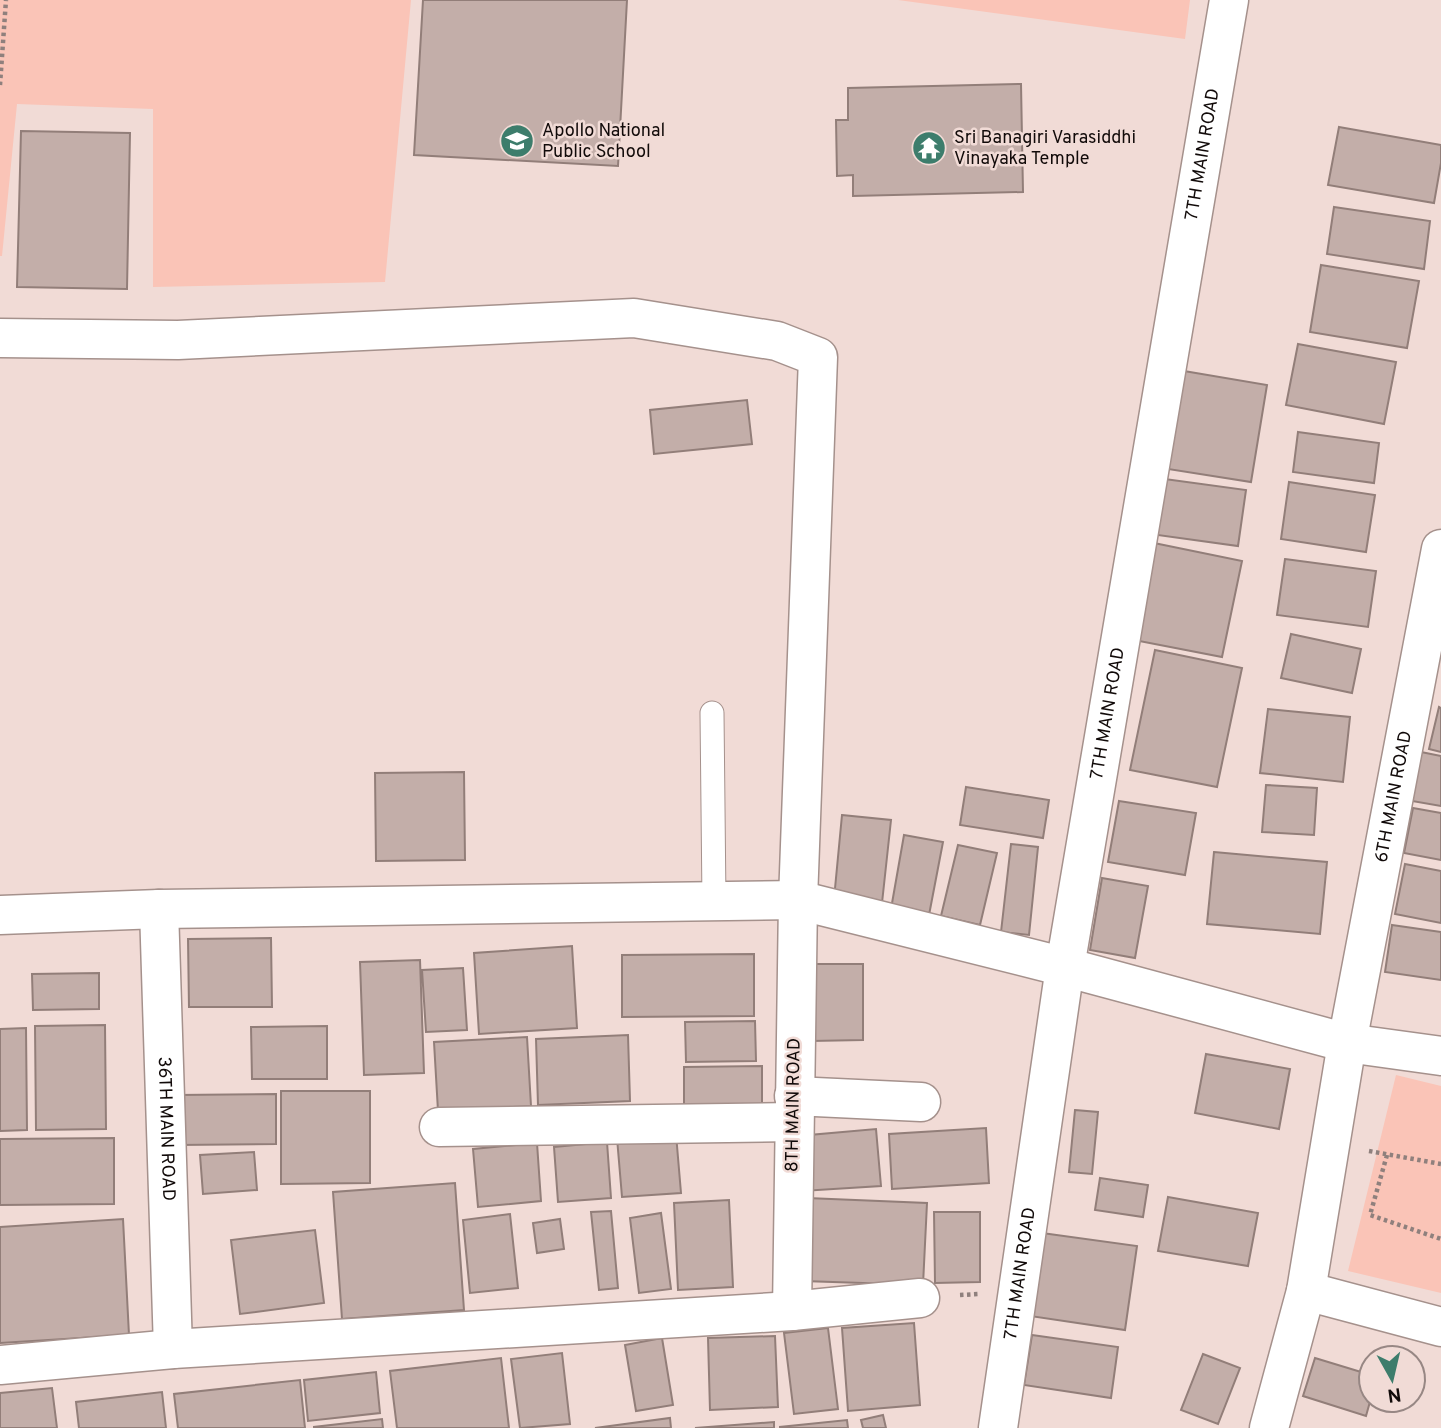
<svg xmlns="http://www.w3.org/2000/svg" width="1441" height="1428" font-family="Overpass,sans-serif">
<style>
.green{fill:#fac4b7}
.building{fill:#c3aea9;stroke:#927e79;stroke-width:2}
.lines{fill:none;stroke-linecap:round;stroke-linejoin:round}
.service-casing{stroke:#a5918c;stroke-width:25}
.minor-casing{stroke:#a5918c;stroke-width:41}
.path{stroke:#8f807d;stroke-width:4.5;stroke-dasharray:3.5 3.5;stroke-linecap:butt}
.service{stroke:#fff;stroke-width:23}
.minor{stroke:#fff;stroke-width:38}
.labels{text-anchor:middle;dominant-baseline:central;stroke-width:5;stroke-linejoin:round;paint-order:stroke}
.poi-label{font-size:18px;fill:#110a09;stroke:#f1dbd6;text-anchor:start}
.street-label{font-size:18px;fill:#110a09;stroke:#f1dbd6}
</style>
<rect width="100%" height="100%" fill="#f1dbd6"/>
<path class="green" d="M0,0H411L385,282L153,287V109L17,104L2,256H0Z
M898,0H1190L1185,39Z
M1396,1075L1441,1086V1293L1348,1271Z"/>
<path class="building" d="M423,0H627L618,166L414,155Z
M1021,84L1023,192L853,196V175L837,176L836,120H848V88Z
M1339,127L1441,145V163L1434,203L1328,185Z
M21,131L130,133L127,289L17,287Z
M1334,207L1430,221L1424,269L1327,254Z
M1321,265L1419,281L1407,348L1310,332Z
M1298,344L1396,362L1384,424L1286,405Z
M1184,371L1267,385L1251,482L1168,469Z
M747,400L752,444L654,454L650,410Z
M1298,432L1379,443L1374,483L1293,472Z
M1150,477L1246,490L1238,546L1143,533Z
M1289,482L1375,495L1366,552L1281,539Z
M1154,543L1242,561L1222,657L1134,640Z
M1285,559L1376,571L1368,627L1277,615Z
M1291,634L1361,649L1352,693L1281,678Z
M1155,650L1242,668L1217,787L1130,770Z
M1439,707L1441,708V752L1429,749Z
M1268,709L1350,717L1343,782L1260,773Z
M1421,752L1441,756V806L1412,801Z
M464,772L465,860L376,861L375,773Z
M1266,785L1317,788L1314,835L1262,832Z
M966,787L1049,800L1043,838L960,825Z
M1119,801L1196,813L1185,875L1108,862Z
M1413,808L1441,813V860L1404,853Z
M842,815L891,820L882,903L834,899Z
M904,835L943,842L929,915L891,909Z
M1011,844L1038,847L1029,935L1001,932Z
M958,845L997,853L980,925L941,916Z
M1214,852L1327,862L1320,934L1207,924Z
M1405,864L1441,871V923L1395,914Z
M1102,878L1148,886L1135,958L1090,950Z
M1392,925L1441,932V980L1385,972Z
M271,938L272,1007H189L188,939Z
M572,946L577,1028L479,1034L474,953Z
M754,954V1016L622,1017V955Z
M420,960L424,1073L364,1075L360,962Z
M810,964H863V1040L811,1041Z
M463,968L467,1030L426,1032L422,970Z
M99,973V1009L33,1010L32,974Z
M755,1021L756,1061L686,1062L685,1022Z
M105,1025L106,1129L36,1130L35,1026Z
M327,1026V1079H252L251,1027Z
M26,1028L27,1130L0,1131V1029Z
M628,1035L630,1101L538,1105L536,1039Z
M527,1037L531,1106L438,1111L434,1042Z
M1206,1054L1290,1069L1279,1129L1195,1113Z
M762,1066V1115L684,1116V1067Z
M281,1091H370V1183L281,1184Z
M276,1094V1144L177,1145V1095Z
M1075,1110L1098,1112L1092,1174L1069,1172Z
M986,1128L989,1183L892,1189L889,1134Z
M876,1129L881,1186L802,1191L798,1136Z
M676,1134L681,1193L622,1197L617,1138Z
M114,1138V1204L0,1205V1139Z
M607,1142L611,1198L558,1202L554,1147Z
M537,1143L541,1201L478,1207L473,1149Z
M254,1152L257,1190L203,1194L200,1155Z
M1100,1178L1148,1185L1143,1217L1095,1210Z
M455,1183L464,1310L342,1319L333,1192Z
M1168,1197L1258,1213L1248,1266L1158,1251Z
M807,1198L927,1203L923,1285L803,1281Z
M729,1200L733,1287L678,1290L674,1203Z
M611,1211L618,1288L599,1290L591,1212Z
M934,1212H980V1282L935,1283Z
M661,1213L671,1289L639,1293L630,1218Z
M510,1214L518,1288L470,1293L463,1220Z
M123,1219L129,1335L0,1343V1227Z
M560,1219L564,1249L537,1253L533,1223Z
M315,1230L324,1303L240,1314L231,1240Z
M1042,1233L1137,1246L1125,1330L1030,1316Z
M914,1323L920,1405L848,1411L842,1328Z
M828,1328L838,1409L794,1414L784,1333Z
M1032,1335L1118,1347L1111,1398L1024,1385Z
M775,1336L778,1407L710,1410L708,1338Z
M662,1338L673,1405L636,1411L625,1345Z
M562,1353L570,1424L520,1428L511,1359Z
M1203,1354L1240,1368L1218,1424L1181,1410Z
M501,1358L509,1428H397L390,1371Z
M1315,1358L1371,1375V1398L1366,1416L1303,1396Z
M376,1372L380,1413L308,1421L304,1380Z
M300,1380L305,1428H178L174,1394Z
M52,1388L57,1428H0V1393Z
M162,1392L166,1428H79L76,1402Z
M883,1415L886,1428H863L861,1420Z
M670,1418L671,1428H595Z
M382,1419L383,1428H314V1427Z
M847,1420L848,1428H780V1427Z
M774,1422V1428H695Z"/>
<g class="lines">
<g class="service-casing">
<path id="service" d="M712,713L714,901"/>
</g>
<g class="minor-casing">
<g id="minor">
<path d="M0,338L178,340L634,318L777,341L818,357L798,900L792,1311"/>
<path id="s1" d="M159,909L173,1349"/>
<path d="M0,915L159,909L798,900L1065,967L1347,1043L1441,1056"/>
<path d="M794,1096L921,1102"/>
<path d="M439,1127L793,1122"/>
<path d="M1306,1291L1441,1327"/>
<path d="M0,1365L173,1349L792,1311L920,1298"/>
<path id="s2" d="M998,1428L1065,967L1229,0"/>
<path id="s3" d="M1269,1428L1306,1291L1347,1043L1441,549"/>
</g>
</g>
<path class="path" d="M0,85L6,0
M1369,1151L1441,1164
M1387,1155L1370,1215L1441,1239
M960,1295L979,1294"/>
<use href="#service" class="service"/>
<use href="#minor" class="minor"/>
</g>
<defs>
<g id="school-disc" transform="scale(1.75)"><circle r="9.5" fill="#3d7d6c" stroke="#f1dbd6"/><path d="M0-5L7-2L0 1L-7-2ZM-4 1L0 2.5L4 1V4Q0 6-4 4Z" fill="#fff"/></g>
<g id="temple-disc" transform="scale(1.75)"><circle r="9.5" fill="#3d7d6c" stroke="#f1dbd6"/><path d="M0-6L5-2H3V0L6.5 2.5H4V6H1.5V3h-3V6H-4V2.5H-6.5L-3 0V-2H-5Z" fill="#fff"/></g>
</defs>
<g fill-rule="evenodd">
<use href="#school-disc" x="517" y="141"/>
<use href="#temple-disc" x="929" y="148"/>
</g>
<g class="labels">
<g class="poi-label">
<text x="542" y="131">Apollo National<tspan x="542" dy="21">Public School</tspan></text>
<text x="954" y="138">Sri Banagiri Varasiddhi<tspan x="954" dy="21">Vinayaka Temple</tspan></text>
</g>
<g class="street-label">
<text stroke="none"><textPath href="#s2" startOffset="1290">7TH MAIN ROAD</textPath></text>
<text stroke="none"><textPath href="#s2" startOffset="723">7TH MAIN ROAD</textPath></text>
<text stroke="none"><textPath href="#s3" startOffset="644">6TH MAIN ROAD</textPath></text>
<text transform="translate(794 1105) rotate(-89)">8TH MAIN ROAD</text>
<text stroke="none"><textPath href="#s1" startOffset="220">36TH MAIN ROAD</textPath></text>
<text stroke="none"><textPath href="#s2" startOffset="156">7TH MAIN ROAD</textPath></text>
</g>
</g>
<g transform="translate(1392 1379) rotate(172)"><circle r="33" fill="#f1dbd6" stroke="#978784" stroke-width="2"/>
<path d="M0-5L12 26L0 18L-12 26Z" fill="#3d7d6c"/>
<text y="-10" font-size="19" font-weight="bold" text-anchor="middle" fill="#110a09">N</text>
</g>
</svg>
